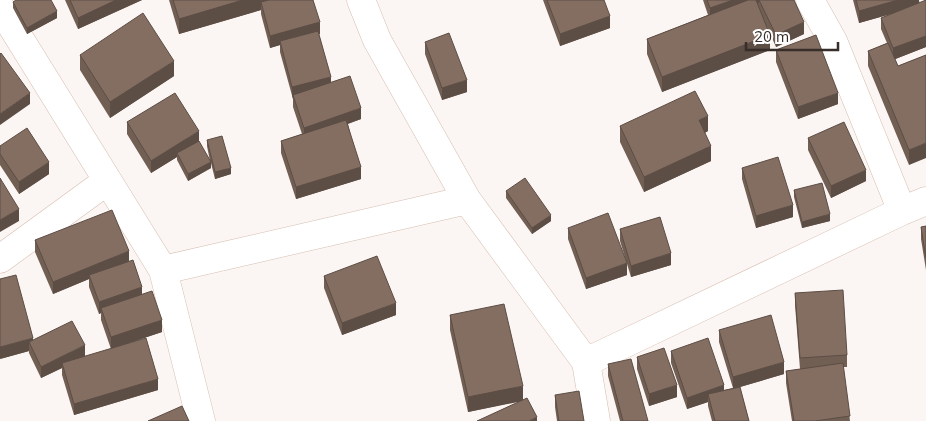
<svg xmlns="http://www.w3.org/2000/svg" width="926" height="421" font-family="Mulish,sans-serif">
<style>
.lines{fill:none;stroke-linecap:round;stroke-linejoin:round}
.minor-casing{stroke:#d7beb1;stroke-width:29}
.minor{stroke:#fff;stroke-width:28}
.wall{fill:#725f54}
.shaded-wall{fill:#5c4d45}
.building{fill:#846e62;stroke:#5c4d45}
</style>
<rect width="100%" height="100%" fill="#fbf6f3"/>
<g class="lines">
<g class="minor-casing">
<path id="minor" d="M361,0L377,40L467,200L586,362L596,421
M810,0L833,41L902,211
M0,7L163,270L201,421
M0,259L107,181
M163,270L467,200
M586,362L902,211L926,201"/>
</g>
<use href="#minor" class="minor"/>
</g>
<path class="wall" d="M65,0H142L78,29Z
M169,0H313L320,34H319L331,83L361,119L348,124L361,179L296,199L281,153V141L302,134L293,107V99L280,52V45L270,48L261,14V10L179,34Z
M543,0H604L610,28L560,46Z
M703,0H794L804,34L776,47L767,27L770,50L662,92L647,54V39L708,15Z
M853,0H919L926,47L895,59L898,66L926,55L909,165L868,66V51L887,43L881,29V18L891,14L859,23Z
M13,2L57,18L27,34L13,8Z
M425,42L467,92L442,100L425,54Z
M776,50L838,104L798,119L776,62Z
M80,55L174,76L110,118L80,70Z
M127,122L199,142L210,161L207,146V140L231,174L215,179L211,163V168L188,181L177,160V157L151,173L127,134Z
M620,126L708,131L705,133L711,161L644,192L620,142Z
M808,138L866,181L831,198L808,150Z
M0,146L49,174L19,194L0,165Z
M742,168L793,217L756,228L742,179Z
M794,190L830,221L802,228L794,197Z
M506,191L551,221L532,234L506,198Z
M926,226V270L921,239V227Z
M568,228L627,275L586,289L568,239Z
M620,229L671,265L631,277L620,241Z
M35,240L129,262L142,294L162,332L111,349L101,320V313L99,314L89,287V279L53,294L35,252Z
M324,276L396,315L342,335L324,288Z
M795,293L847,355V367H843L850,421H792L786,383V371L800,369L795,305Z
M450,315L523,400L537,421L519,401L468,412L450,330Z
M719,330L784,374L740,387L749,421H712L708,406V402L687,409L671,363V351L724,390L733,388L719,342Z
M33,340L85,357L158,390L74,415L62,375V368L41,378L29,353V351L0,359Z
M637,357L677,397L649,406L637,369Z
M608,364L648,421H620L608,376Z
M555,395L584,421H557L555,407Z"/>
<path class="shaded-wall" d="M116,0H142L78,29V18Z
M243,0H291L261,2V10L179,34V19Z
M733,0H759V3L710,20V8Z
M898,0H919V6L859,23V11Z
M57,11V18L27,34V28Z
M610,16V28L560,46V34Z
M320,22V34L281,45L280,41V45L270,48V36Z
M804,22V34L776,47V35Z
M770,35V50L662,92V77Z
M926,36V47L893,60V48Z
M174,61V76L110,118V102Z
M331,77V88L293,95L292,99V87Z
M467,80V92L442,100V88Z
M30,93V104L0,125V114Z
M838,93V104L798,119V107Z
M361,108V119L304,139V128Z
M708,116V131L699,135V120Z
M199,131V143L177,153V157L151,173V161Z
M926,143V158L909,165V150Z
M711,146V161L644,192V177Z
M49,162V174L19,194V182Z
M211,162V168L188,181V174Z
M361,167V179L296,199V187Z
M231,168V174L215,179V172Z
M866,170V181L831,198V186Z
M793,205V217L756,228V216Z
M19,209V221L0,232V220Z
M830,214V221L802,228V222Z
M551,215V221L532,234V228Z
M129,251V263L89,275V279L53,294V282Z
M671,253V265L631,277V266Z
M627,263V275L586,289V278Z
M142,287V299L101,308V313L99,314V302Z
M396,303V315L342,335V323Z
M162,320V332L111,349V337Z
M33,338V350L29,342V351L0,359V347Z
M85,345V357L62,363V368L41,378V367Z
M784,362V374L733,389V377Z
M158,379V390L74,415V404Z
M677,385V397L649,406V394Z
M724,385V397L708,394V402L687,409V398Z
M523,386V401L468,412V397Z
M537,417V421H529Z"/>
<path class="building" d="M16,0H51L57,11L27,28L13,2Z
M70,0H116L78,18Z
M173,0H243L179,19Z
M269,0H313L320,22L270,36L261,2Z
M547,0H604L610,16L560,34Z
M707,0H733L710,8Z
M748,0H756L770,35L662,77L647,39Z
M759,0H794L804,22L776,35Z
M856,0H898L859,11Z
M926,0V36L893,48L881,18Z
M143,13L174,61L110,102L80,55Z
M318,31L331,77L292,87L280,41Z
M449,33L467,80L442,88L425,42Z
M816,35L838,93L798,107L776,50Z
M888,43L898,66L926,55V143L909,150L868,51Z
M1,53L30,93L0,114V54Z
M350,76L361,108L304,128L293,95Z
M695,91L708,116L699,120L711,146L644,177L620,126Z
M175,93L199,131L151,161L127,122Z
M346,120L361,167L296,187L281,141Z
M844,122L866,170L831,186L808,138Z
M27,128L49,162L19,182L0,154V146Z
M222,136L231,168L215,172L207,140Z
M199,141L211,162L188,174L177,153Z
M778,157L793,205L756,216L742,168Z
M0,178L19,209L0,220Z
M525,178L551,215L532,228L506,191Z
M822,183L830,214L802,222L794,190Z
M112,210L129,251L53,282L35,240Z
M608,213L627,263L586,278L568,228Z
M660,217L671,253L631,266L620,229Z
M926,226V258L921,227Z
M377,256L396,303L342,323L324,276Z
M133,260L142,287L99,302L89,275Z
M16,275L33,338L0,347V279Z
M843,290L847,355L800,358L795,293Z
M152,291L162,320L111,337L101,308Z
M504,304L523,386L468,397L450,315Z
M771,315L784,362L733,377L719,330Z
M72,321L85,345L41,367L29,342Z
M146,338L158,379L74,404L62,363Z
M708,338L724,385L687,398L671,351Z
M664,348L677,385L649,394L637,357Z
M631,359L648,421H623L608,364Z
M843,363L850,416L815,421H794L786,371Z
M740,387L749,421H715L708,394Z
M579,391L584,421H559L555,395Z
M527,398L537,417L529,421H477Z
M182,406L189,421H148Z"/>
<path d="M746 42v8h92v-8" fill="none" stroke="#372e29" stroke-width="2.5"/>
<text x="754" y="42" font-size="15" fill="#372e29" stroke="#ffffff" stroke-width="4" paint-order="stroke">20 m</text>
</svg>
